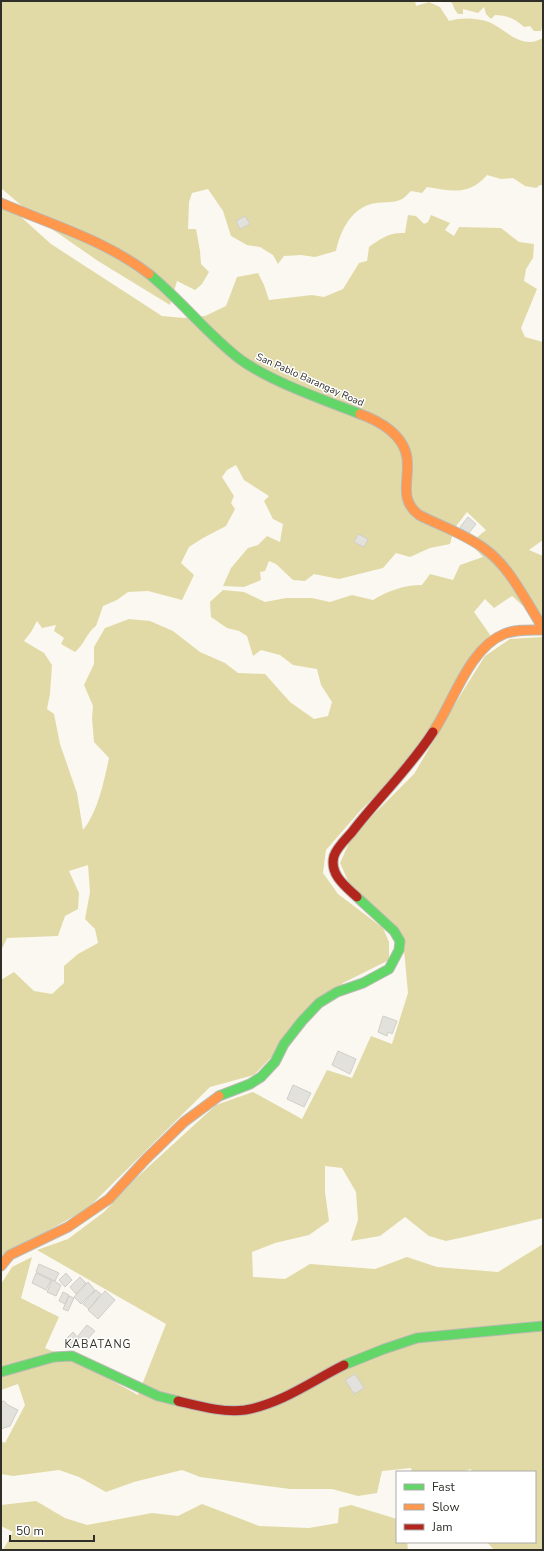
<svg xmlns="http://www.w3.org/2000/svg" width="544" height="1551" font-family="'Nunito Sans',sans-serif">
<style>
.forest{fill:#e2daa6;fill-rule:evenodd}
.building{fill:#e2e1db;stroke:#d0cec8}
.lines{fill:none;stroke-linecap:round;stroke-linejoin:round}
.fast-casing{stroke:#bab9b3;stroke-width:11}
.slow-casing{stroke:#bab9b3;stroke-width:11}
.jam-casing{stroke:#bab9b3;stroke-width:11}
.fast{stroke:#63d668;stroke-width:9}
.slow{stroke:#ff974d;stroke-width:9}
.jam{stroke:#b3261e;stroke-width:9}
.labels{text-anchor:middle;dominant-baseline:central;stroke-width:3;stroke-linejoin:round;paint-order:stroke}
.street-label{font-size:10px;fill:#2f2e29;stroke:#fff}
.neighbourhood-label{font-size:11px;letter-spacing:1px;fill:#353329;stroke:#fff}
</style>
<rect width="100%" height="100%" fill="#faf8f0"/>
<path class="forest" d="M1,1H415L416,6L429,2L440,7L449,21C461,17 478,18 489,22C503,28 515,43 531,42C535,42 540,39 543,38V185H540L536,188L525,186L513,178L501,179L487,175C469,196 452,191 427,187L422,193L411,191C408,193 405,198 402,199C394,204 380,201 371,204C350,210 340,232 336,251L315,257L301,255L284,256L278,264L273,255L260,247L247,245L231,236L223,211L208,189L192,193L189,202L188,229H196L200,251L201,264L209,272L202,284L195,290L177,281L170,305L98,261L36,218L1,188Z
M448,1H543V27H542L541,31H534L530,26L524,27C516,19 506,15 495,15L491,19L486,14L484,7L478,13L463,9V14H458L455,10L452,3Z
M1,199L51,244L162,316L184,318L205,316L226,306L237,277L258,273L264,285L269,300L312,295L324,297L343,289L359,263L367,261L369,247C381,238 390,232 405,233L408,215L416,216L424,224L428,222L431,215L450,223L445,230L454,236L459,227L501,228L519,242L534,244L533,258L526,269L524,281L537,289L521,328L525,337L543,342V540L529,550L543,556V624L512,596L494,608L485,599L474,612L493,639L404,767L360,811L326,850L323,873L338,894L383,928L389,942V960L343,983L254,1075L210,1087L87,1209L1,1257V980L14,972L34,991L52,994L64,983V966L78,954L98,943L95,929L85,919L90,892L88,865L69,871L79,893L78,909L65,916L58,936L7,938L1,951ZM236,465L244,480L269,496L264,501L273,519L283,524L280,542L267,536L258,545L248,548L231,568L223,586L244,587L261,580L260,572L265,571L269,561L276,564L293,580L305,581L314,574L339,579L383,568L396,553L410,557L430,548L450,544L454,529L467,512L486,530L470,543L483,557L460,565L453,580L430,574L422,585C404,585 388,591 373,600L352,595L330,602L312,598H286L265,602L244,592L223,590L210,602L211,617L227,628L239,631L247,636L253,656L261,650L280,655L293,665L317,669L321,685L332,702L328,716L314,719L290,702L265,674L238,673L225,663L200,652L173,631L150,621L129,619L105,628L94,647V664L84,685L93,706L92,718L94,742L109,758C104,781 98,812 83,830L77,793L60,744L54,714L47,709L50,694L52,665L44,653L24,641L31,632L37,621L42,628L56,625L54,631L64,638L61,644L75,652C85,644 86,633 96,626L103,606L117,600L128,592L148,591L182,600L194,575L181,563L189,547L203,538L226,526L235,509L231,503L234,496L222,477L227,470Z
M543,637V1218L469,1236L446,1241L429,1236L405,1217L380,1236L351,1241L358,1220L356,1192L342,1168L325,1166V1192L329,1221L309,1235L275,1243L252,1252L253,1277L285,1279L310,1264L375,1269L407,1257L437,1267L498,1272L543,1244V1550H494L487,1542H535V1472H472L471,1469L462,1472H412L411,1468L382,1471L377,1493L358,1496L332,1489H290L200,1477L182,1470L134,1482L106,1492L79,1477L59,1470L13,1476L1,1474V1441L5,1443L25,1405L18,1384L1,1390V1284L12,1267L32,1257L21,1298L59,1317L45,1348L86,1366L138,1395L166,1324L37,1250L68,1239L104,1212L134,1180L216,1105L253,1092L302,1119L327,1070L352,1078L371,1036L392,1044L408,993L404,950L349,883L340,863L350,841L370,818L414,774L461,694L485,656L510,639Z
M36,1501L65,1518L87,1525L152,1513L178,1516L202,1504L259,1526L309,1528L338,1523L339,1508L351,1505L397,1519V1542H407L408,1550H3L13,1532L1,1526V1505Z"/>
<path class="building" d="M245,216L250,224L240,229L236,221Z
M468,517L476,524L468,534L460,527Z
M358,534L368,539L364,547L354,542Z
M383,1016L397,1021L392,1034L388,1032L387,1036L378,1032Z
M338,1051L356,1059L350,1074L332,1065Z
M293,1085L311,1093L304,1107L287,1099Z
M39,1264L59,1273L55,1281L36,1272Z
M36,1273L51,1280L46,1290L32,1283Z
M66,1273L72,1280L65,1287L59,1280Z
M80,1277L86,1283L76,1294L70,1287Z
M52,1280L61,1285L56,1296L47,1292Z
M88,1282L95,1290L81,1304L74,1297Z
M96,1290L101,1294L89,1309L83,1304Z
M105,1291L115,1300L98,1319L88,1310Z
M63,1292L69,1295L65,1304L59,1301Z
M69,1296L74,1298L68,1311L63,1309Z
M87,1325L95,1331L85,1342L78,1336Z
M73,1332L79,1339L71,1346L65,1340Z
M355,1374L364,1388L354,1394L345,1380Z
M4,1401L8,1405L18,1410L10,1426L1,1429V1402Z"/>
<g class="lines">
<g class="fast-casing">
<path id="fast" d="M149,274C182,301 208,335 241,360C272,382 324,400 360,414
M219,1096L250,1084L261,1077L275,1062L284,1044L302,1021L319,1003L337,992L363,983L389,969L399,950L400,941L394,931L357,897
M344,1365L384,1349L417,1338L543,1326
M1,1372L54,1357L72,1356L158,1396L178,1401"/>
</g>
<g class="slow-casing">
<path id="slow" d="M1,203C52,225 105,240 149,274
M360,414C380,421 404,435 407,458C410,480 398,499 419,515C441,526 465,534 485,549C511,568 526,602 543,628
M433,732C453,703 469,648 504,634C516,629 530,630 543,630
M1,1266L10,1255L68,1227L109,1199L146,1159L184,1122L219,1096"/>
</g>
<g class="jam-casing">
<path id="jam" d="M357,897C345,886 329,874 334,856C337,847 346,839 352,832C378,798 410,768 433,732
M178,1401C199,1406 224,1413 245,1410C281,1404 312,1381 344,1365"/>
</g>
<use href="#fast" class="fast"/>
<use href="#slow" class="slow"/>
<use href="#jam" class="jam"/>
</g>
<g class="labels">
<g class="street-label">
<text transform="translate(310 380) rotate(24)">San Pablo Barangay Road</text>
</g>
<g class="neighbourhood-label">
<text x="98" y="1344">KABATANG</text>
</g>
</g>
<rect width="544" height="1551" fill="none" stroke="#2f2e29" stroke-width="4"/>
<rect x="396" y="1471" width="140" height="72" fill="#ffffff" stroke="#acaba9"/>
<rect x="404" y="1484" width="20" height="6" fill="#63d668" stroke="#acaba9"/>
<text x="432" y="1491" font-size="12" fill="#2f2e29">Fast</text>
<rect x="404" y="1504" width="20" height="6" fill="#ff974d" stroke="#acaba9"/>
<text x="432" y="1511" font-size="12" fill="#2f2e29">Slow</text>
<rect x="404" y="1524" width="20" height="6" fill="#b3261e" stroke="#acaba9"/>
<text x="432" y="1531" font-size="12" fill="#2f2e29">Jam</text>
<path d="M10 1535v6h84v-6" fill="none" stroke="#2f2e29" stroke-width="2"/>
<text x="16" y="1535" font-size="12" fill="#2f2e29" stroke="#ffffff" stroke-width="3" paint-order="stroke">50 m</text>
</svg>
